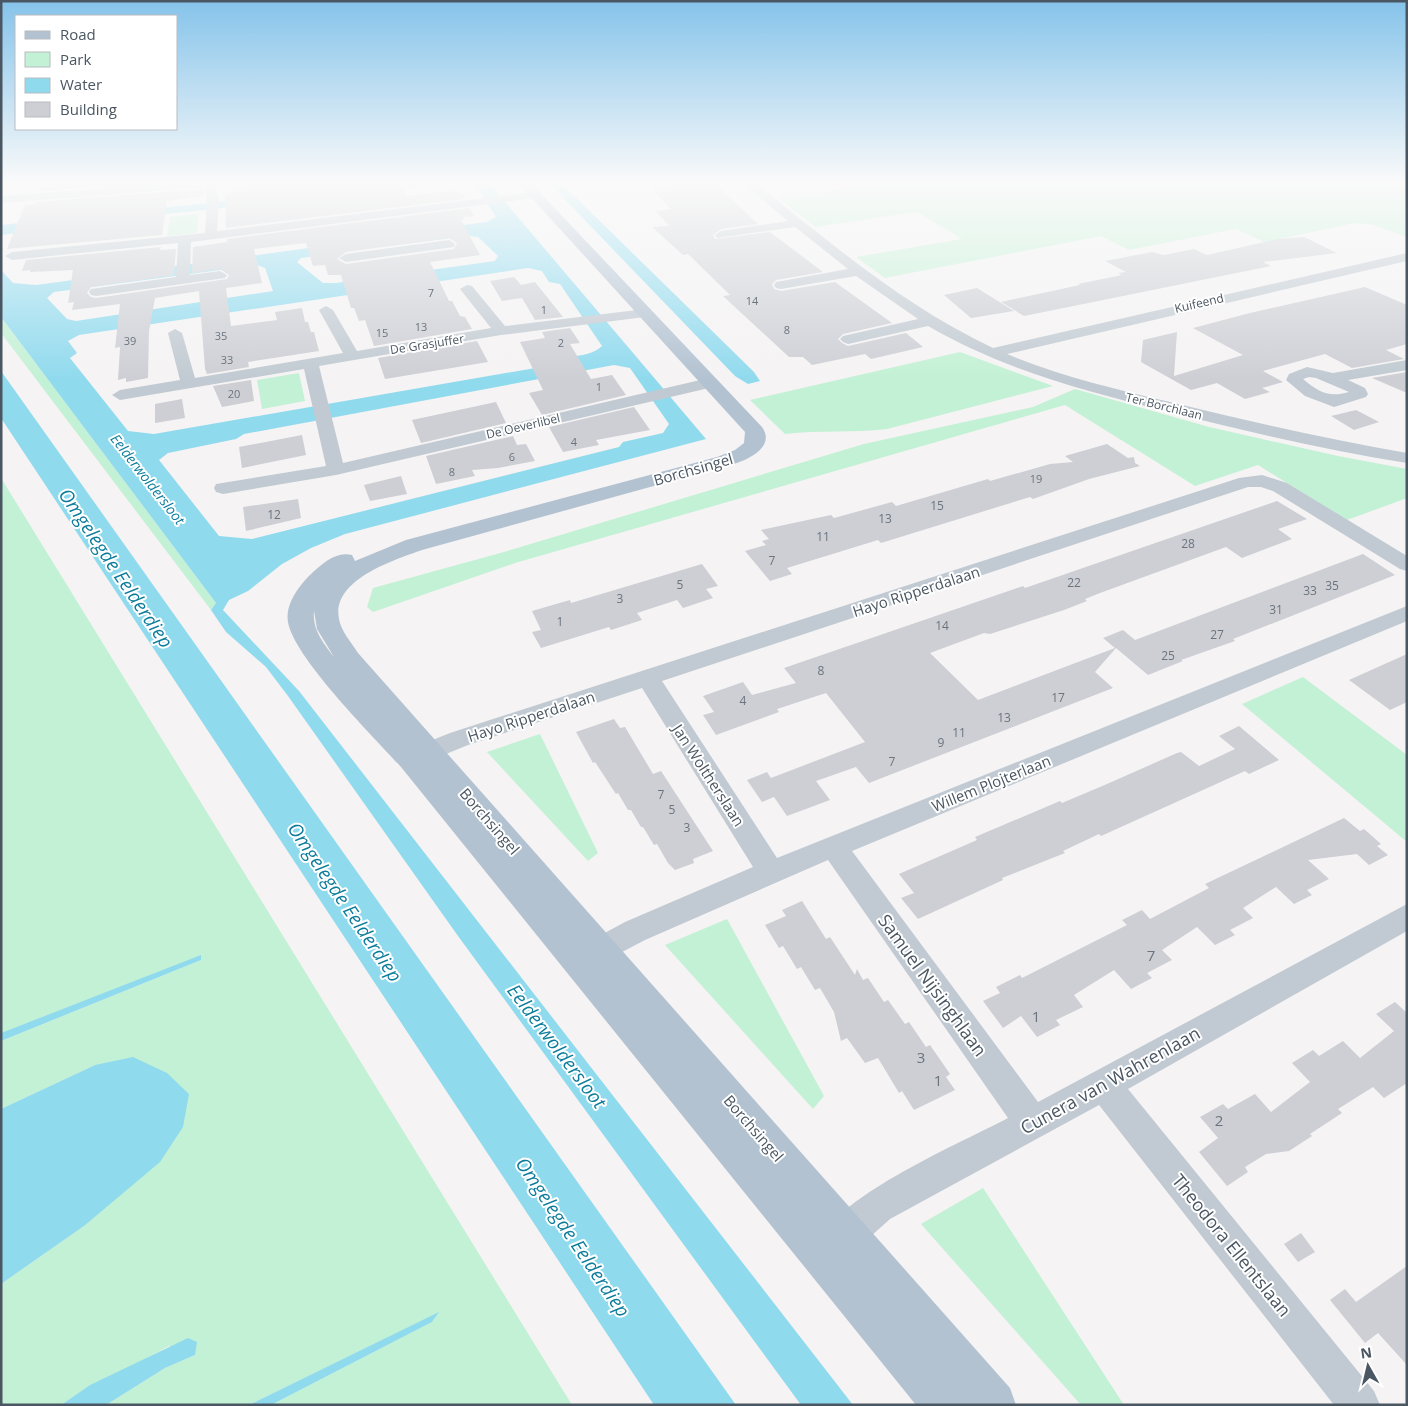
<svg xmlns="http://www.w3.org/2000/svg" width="1408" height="1406" font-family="'Open Sans',sans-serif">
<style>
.green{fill:#c3f1d5}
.water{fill:#90daee;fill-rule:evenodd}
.building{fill:#cdcfd5;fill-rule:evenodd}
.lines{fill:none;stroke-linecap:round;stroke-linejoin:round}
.minor{fill:#c1cad2;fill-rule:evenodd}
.major{fill:#b3c2d1;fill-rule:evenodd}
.labels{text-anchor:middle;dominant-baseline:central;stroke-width:4;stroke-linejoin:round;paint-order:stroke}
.far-number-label{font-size:11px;fill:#6b747e}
.far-street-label{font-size:12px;fill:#4a5661;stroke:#fff}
.number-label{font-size:12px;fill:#6b747e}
.far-water-label{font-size:14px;font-style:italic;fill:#0c7c9b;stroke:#fff}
.street-label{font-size:15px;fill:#4a5661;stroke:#fff}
.near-number-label{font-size:15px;fill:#6b747e}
.near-street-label{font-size:18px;fill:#4a5661;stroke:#fff}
.near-water-label{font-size:19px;font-style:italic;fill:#0c7c9b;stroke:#fff}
</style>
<rect width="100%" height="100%" fill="#f5f3f3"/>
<path class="green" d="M886,183H1407V237L1373,225L1355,223L1264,242L1236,229L1129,250L1101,236L885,278L856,257L962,239L917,212L815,227L779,198Z
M199,214L197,233L167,236L170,217Z
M1,317L216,603L211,610L1,333Z
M960,352L1053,386L887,429C853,433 819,430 785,434L750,400Z
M299,373L305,401L262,409L257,380Z
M1075,389L1209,427L1338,456L1407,469V498L1347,520L1258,465L1195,486L1065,405L515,563L373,612L367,607L373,588L504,552L864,444L1033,407Z
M1,478L572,1405H271L432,1322L438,1313L249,1405H106L165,1368L195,1355L169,1346L121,1372L90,1385L61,1405H1V1284L84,1226L95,1065L1,1109V1041L201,960V956L1,1033Z
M1303,677L1407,755V842L1242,704Z
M540,734L598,853L588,861L487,752Z
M727,919L824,1096L813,1109L665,945Z
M983,1188L1124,1405H1081L921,1224Z"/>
<path class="water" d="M397,183H452L46,227L40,230L1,235V225Z
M472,183H489L706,439L345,534L311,548L282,564L248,591L229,600L223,610L299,691L853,1405H801L458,936L288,696L266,667L226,632L211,610L216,603L1,317V270L13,283L36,285L338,244L343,252L301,258L297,262L323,283H336L495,261L498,256L478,237L468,236L397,245L390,243L441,228L487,222L496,217L475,184ZM257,265L265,268L273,291L76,321L67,319L47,298L54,292ZM528,268L542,271L549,282L560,284L602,346C585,362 558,351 541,367L154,434L128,431L70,358L77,353L68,341L79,335ZM614,365L630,368L669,424L663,433L623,442L619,447L252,539L219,536L159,460L168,453L236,439L244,434Z
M549,183H561L754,372L760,381L748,384L735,376Z
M1,371L736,1405H654L1,418Z
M201,955V960L1,1041V1033Z
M133,1057L167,1073L189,1094L183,1127L160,1162L84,1226L1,1284V1109L95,1065Z
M439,1312L432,1322L271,1405H249Z
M188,1338L197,1342L195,1355L165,1368L106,1405H61L90,1385Z"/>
<path class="building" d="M65,183H155L38,191V188L50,186V184Z
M283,183H405L406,196L448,191L462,192L465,199L226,228L225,194L230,193V189Z
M702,183L704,185L715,183L758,224L721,229L713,235L715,239L770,232L823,272L776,280L772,284L774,289L781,291L835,282L892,323L843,334L838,339L842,343L848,346L906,333L923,347L871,359L865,354L812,365L803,357H789L723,296L730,295L688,254L683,255L652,227L669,226L656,211L671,209L652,189Z
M203,189L204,196L167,201L162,235L7,249L25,205L36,204V202Z
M470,208L474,216L463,217L464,220H461L480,255L430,262L449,301H452L460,316L465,317L472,329L374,346L365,320L359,321L354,308H351L341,275H328L325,265L313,266L306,243L254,249L262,283L226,288L231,326L277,320L275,312L302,308L305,322H308L311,332H314L319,351L248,362L249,367L207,374L205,369L199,291L155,298L149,331L148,378L126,382V378L118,380L120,347L115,348L120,304L72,310L74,302L68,303L73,270L30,272V270L22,271L26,260L161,247L160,250L176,249L174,275L91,287L87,293L91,297L96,298L227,279L229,275L220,269L192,273L193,247L227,242V239ZM449,238L457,243L454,249L346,264L337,259L346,252Z
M1304,237L1337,253L1263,262L1271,266L1024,316L1001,302L1080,285L1078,284L1122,275L1118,273L1126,272L1105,261L1152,252L1164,255L1194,249L1207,255L1278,239Z
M514,277L521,285L535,282L563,317L535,320L522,298L502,301L490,281Z
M1365,287L1407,305V344L1386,350L1404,359L1352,368L1325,354L1263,371L1283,382L1262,388L1270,392L1245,399L1217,383L1191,390L1141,362L1143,340L1177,332L1174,376L1243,355L1193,328L1250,313Z
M977,288L1014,311L971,318L944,295Z
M570,328L580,343L570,344L591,379L612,375L626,395L542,415L529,393L543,390L520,342L545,338L542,332Z
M477,341L488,362L385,379L378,358Z
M1407,372V393L1372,378Z
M251,380L254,401L222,407L213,386Z
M182,399L185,418L155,423V404Z
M496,402L506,423L421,443L412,420Z
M634,407L650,430L596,440L599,445L563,452L549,427Z
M1356,410L1379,422L1354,430L1331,416Z
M302,435L306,455L242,468L239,447Z
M513,436L517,445L526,444L535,461L498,468L472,470L475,476L436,484L426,456Z
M1107,444L1128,458L1134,457L1135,463L1140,466L1089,479L1033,499L1030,497L881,543L878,540L787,568L792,574L770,581L745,551L766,545L762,541L769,539L761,530L831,515L834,518L892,502L896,506L988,479L990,481L1050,464L1073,462L1065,456Z
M401,476L407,494L370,501L364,485Z
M298,499L301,518L246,531L243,507Z
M1277,501L1307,519L1278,529L1292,539L1242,558L1226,547L1100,593L1085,599L1087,601L1064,610L990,634L984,633L930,653L978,700L1115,648L1103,638L1123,630L1135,640L1363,554L1395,575L1233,639L1235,641L1181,660L1183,661L1148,675L1116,648L1095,672L1113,688L869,783L856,767L816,781L830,800L787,816L774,797L762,802L747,780L767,772L771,778L865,742L826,693L777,709L779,712L716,735L703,715L714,712L703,696L743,682L752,695L796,683L784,668L1023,586L1025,588Z
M702,564L718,586L706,589L713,598L683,608L677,600L637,613L642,620L611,630L609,627L541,648L532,632L541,630L532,611L570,600L571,603Z
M1407,654V702L1390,710L1349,680Z
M614,719L620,728L625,727L653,774L661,771L713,851L693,859L694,863L675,870L668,863L657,844L654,845L643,827H641L631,810H628L618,793L616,794L595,762L593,763L576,732Z
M1239,726L1279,760L1249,774L1245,771L1101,836L1099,834L1063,851L1065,853L1002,878L1003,880L918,919L901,898L914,893L899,874L977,840L975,837L1060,801L1062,803L1107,784L1177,753L1181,752L1199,766L1235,749L1219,736Z
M1344,818L1360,831L1364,829L1381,844L1377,846L1388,855L1369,865L1357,854L1308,860L1329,879L1307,890L1312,895L1294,904L1276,887L1243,908L1253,918L1230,930L1235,935L1215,945L1197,927L1162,950L1172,960L1147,973L1152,978L1131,989L1114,970L1074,995L1083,1007L1056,1020L1060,1025L1037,1037L1021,1016L1003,1028L983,1001L1000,993L996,987L1020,975L1022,978L1127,925L1122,920L1142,910L1150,919L1209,888L1205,884Z
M802,901L826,939L830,937L855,975L857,969L863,980L868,978L884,1002L888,1000L905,1024L909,1022L926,1047L930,1045L950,1074L946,1077L955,1090L914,1110L902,1091L899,1093L878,1058L865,1063L847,1038L841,1041L834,1012L820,988L815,990L801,967L797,969L783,946L779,948L765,925L786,916L782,910Z
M1395,1002L1407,1013V1083L1384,1098L1373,1087L1338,1109L1342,1113L1310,1134L1312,1136L1289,1151L1266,1154L1245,1167L1248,1172L1227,1186L1199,1152L1218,1138L1200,1117L1223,1104L1228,1109L1255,1094L1271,1112L1310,1082L1292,1063L1313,1050L1319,1056L1343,1041L1360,1058L1394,1031L1376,1014Z
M1301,1233L1315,1252L1298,1262L1284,1244Z
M1407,1266V1365L1378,1333L1365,1343L1330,1300L1345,1289L1356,1302Z"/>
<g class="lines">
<path class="minor" d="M178,183H224L223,185L216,187L219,201L217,231L535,192L541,195L535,198L191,242L190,275L220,271L227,275L225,278L96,296L91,295L89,292L91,289L176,277L178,243L12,260L5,256L12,252L205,233L207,201L205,187L1,203V196Z
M742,183H755C831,243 904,306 993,348L1407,253V261L1007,354C1059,376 1115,389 1170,402C1248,421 1327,439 1407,453V463C1327,450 1248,432 1170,412C1085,391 1004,370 928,326L848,344L843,342L840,339L843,336L918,319L856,276L781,289L776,288L774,285L776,282L848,269L795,227L717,238L715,235L721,231L788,221Z
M449,240L455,244L454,247L346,262L339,258L346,254Z
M467,285L472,286L505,326L645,309L652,313L645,317L501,335L319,366L343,463L709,378L717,383L709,388L336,475L223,494L216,492L214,488L216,484L326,466L304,369L120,400L112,395L120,390L180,380L168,333L175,329L182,333L195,378L343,353L319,310L326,306L333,310L357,351L491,328L460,289Z
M1407,360V370L1348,380L1365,388L1368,394L1366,397L1334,407L1305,396L1286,380L1289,374L1307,367L1333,373ZM1309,377L1316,378L1349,392C1328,398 1319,392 1303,379Z
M1262,475L1287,483L1407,556V571L1400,569L1273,491L1261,487H1248L662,681L777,858L1407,606V621L852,851L1038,1102L1407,904V931L1128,1089L1374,1391L1380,1405H1334L1099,1105L890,1219L850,1255L837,1260L824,1255L819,1242C838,1195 961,1143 1008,1118L828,860L645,940L586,971L575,967L571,958L575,949L625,922L753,867L642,688L468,745L412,768L403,766L399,759L403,752L450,733L1239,478Z"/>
<path class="major" d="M518,183H531L762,427C775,445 752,458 737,463L422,550C394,560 331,580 339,619C341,631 351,642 358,653L1010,1388L1016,1405H916L401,767C374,737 294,658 288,622C285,605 298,587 310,575C322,564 335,551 352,555L355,561L406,540L717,457L735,450L744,443L745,432ZM314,611L317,629L334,657C323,643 312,629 314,611Z"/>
</g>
<linearGradient id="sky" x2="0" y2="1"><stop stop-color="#85c3ea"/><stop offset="0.48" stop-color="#fafafa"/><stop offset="1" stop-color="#fafafa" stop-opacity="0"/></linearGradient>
<rect width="1408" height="380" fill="url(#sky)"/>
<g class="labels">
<g class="far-number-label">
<text x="431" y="292">7</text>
<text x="752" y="300">14</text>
<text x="544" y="309">1</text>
<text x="421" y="326">13</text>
<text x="787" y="329">8</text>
<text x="382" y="332">15</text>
<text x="221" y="335">35</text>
<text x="130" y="340">39</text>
<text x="561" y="342">2</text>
<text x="227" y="359">33</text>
<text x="599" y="386">1</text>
<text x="234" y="393">20</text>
<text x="574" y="441">4</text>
<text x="512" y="456">6</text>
<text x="452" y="471">8</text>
<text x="1036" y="478">19</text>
</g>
<g class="far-street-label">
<text transform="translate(1199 303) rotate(-13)">Kuifeend</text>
<text transform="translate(427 344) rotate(-9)">De Grasjuffer</text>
<text transform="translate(1164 406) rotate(14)">Ter Borchlaan</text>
<text transform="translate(523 426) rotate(-13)">De Oeverlibel</text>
</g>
<g class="number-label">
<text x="937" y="505">15</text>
<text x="274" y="514">12</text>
<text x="885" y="518">13</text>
<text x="823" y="536">11</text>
<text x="1188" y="543">28</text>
<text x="772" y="560">7</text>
<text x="1074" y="582">22</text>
<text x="680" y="584">5</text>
<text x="1332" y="585">35</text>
<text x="1310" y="590">33</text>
<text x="620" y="598">3</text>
<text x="1276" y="609">31</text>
<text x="560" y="621">1</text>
<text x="942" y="625">14</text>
<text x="1217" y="634">27</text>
<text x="1168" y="655">25</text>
<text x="821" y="670">8</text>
<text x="1058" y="697">17</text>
<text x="743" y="700">4</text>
<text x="1004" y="717">13</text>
<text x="959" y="732">11</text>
<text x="941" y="742">9</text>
<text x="892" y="761">7</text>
<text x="661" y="794">7</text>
<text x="672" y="809">5</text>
<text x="687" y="827">3</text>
</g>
<g class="far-water-label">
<text transform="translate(148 479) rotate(52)">Eelderwoldersloot</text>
</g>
<g class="street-label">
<text transform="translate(693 469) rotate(-16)">Borchsingel</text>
<text transform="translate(916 591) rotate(-18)">Hayo Ripperdalaan</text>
<text transform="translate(531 716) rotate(-18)">Hayo Ripperdalaan</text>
<text transform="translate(709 775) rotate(57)">Jan Woltherslaan</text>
<text transform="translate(991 783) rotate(-22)">Willem Plojterlaan</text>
<text transform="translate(490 821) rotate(49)">Borchsingel</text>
<text transform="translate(754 1128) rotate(49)">Borchsingel</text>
</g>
<g class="near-number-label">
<text x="1151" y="955">7</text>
<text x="1036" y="1016">1</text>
<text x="921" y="1057">3</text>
<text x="938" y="1080">1</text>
<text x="1219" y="1120">2</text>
</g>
<g class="near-street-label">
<text transform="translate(933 985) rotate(54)">Samuel Nijsinghlaan</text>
<text transform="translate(1110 1080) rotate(-29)">Cunera van Wahrenlaan</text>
<text transform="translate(1232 1245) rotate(51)">Theodora Ellentslaan</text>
</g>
<g class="near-water-label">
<text transform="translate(116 568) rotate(56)">Omgelegde Eelderdiep</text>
<text transform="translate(345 902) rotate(56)">Omgelegde Eelderdiep</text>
<text transform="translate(557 1046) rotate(53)">Eelderwoldersloot</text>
<text transform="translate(573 1237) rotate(56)">Omgelegde Eelderdiep</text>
</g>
</g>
<rect width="1408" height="1406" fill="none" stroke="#4a5661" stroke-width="5"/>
<rect x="15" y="15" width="162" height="115" fill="#ffffff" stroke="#b7bbc0"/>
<rect x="25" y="31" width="25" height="8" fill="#b3c2d1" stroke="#b7bbc0"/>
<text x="60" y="40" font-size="15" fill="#4a5661">Road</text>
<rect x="25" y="52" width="25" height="15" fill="#c3f1d5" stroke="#b7bbc0"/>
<text x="60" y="65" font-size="15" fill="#4a5661">Park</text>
<rect x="25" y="78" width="25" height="15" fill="#90daee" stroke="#b7bbc0"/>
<text x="60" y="90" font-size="15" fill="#4a5661">Water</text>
<rect x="25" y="102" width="25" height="15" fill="#cdcfd5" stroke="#b7bbc0"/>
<text x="60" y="115" font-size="15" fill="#4a5661">Building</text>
<g transform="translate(1368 1366) rotate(352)" stroke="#ffffff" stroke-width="4" paint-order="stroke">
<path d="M0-4L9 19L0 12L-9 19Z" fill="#4a5661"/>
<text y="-8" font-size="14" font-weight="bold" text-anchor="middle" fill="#4a5661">N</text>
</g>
</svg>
